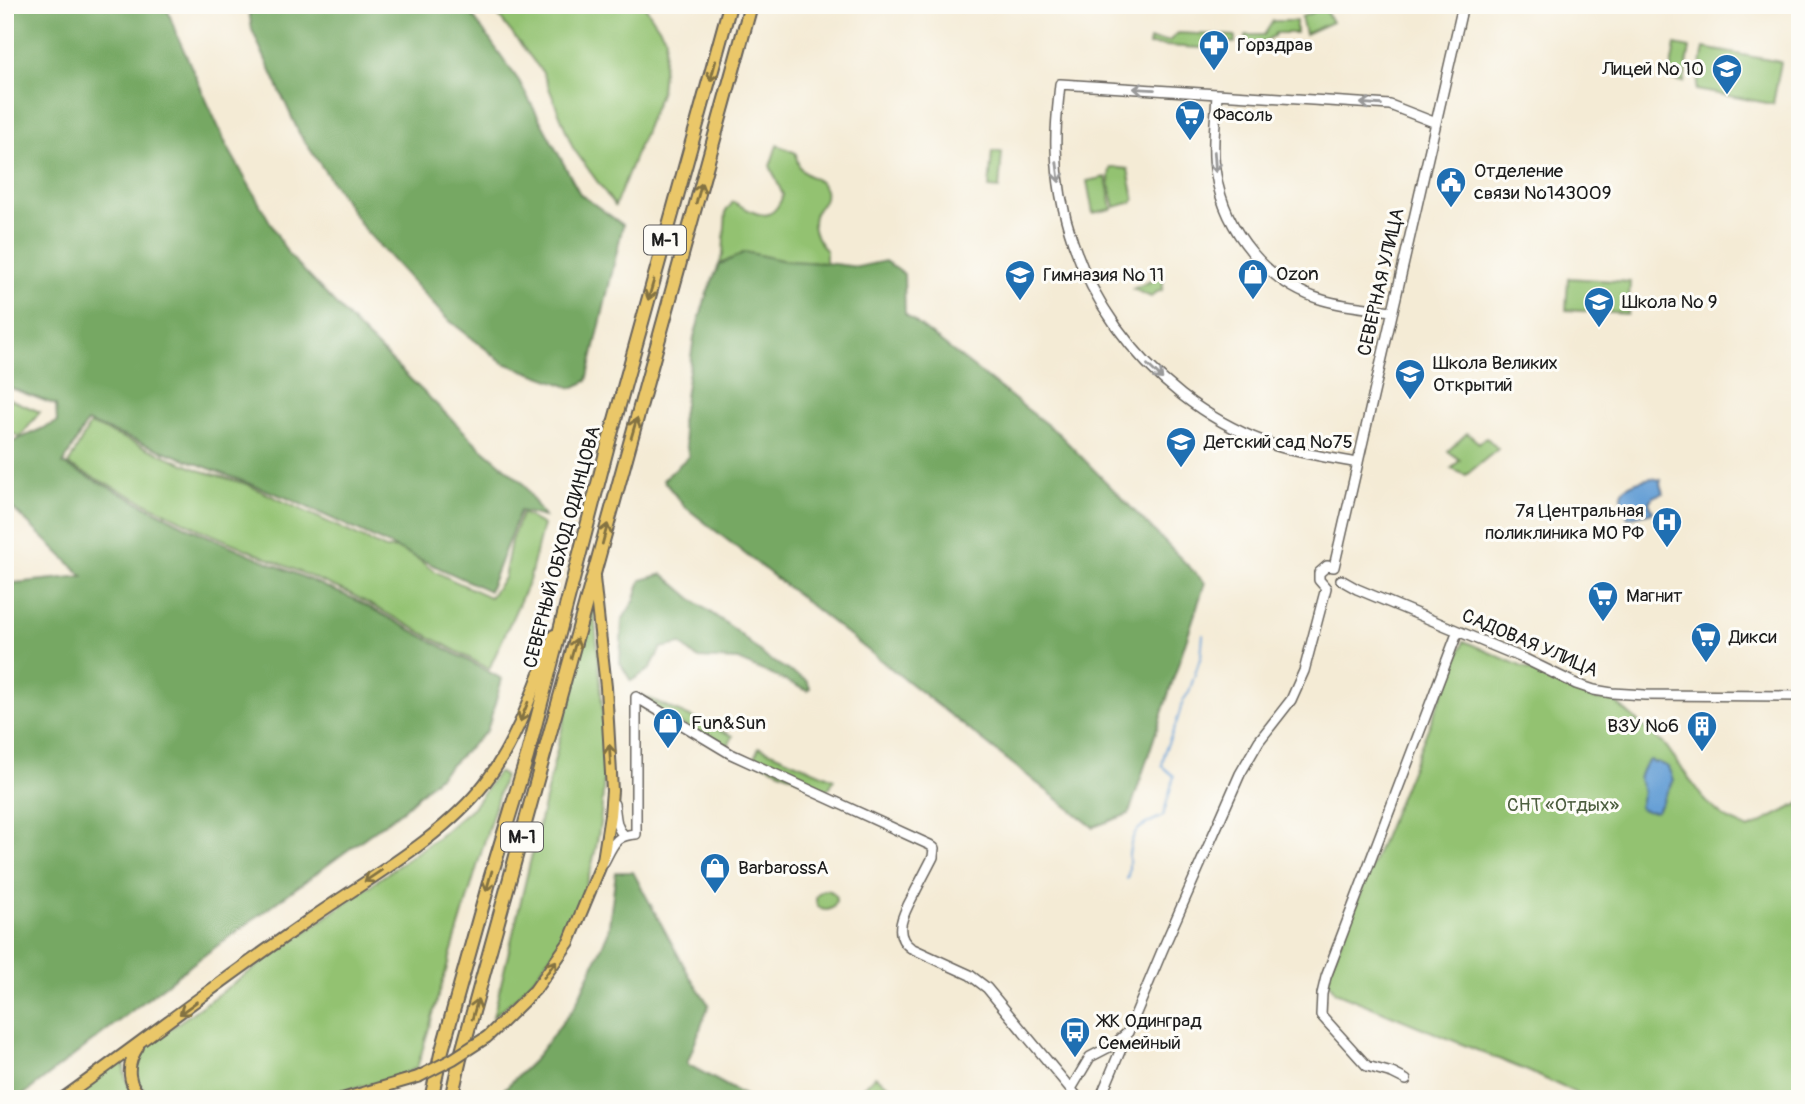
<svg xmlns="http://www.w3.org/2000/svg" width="1805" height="1104" font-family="Pangolin,sans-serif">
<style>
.green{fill:#93c271;stroke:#586f46;stroke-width:2}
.forest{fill:#76a863;stroke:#496240;stroke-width:2}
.water{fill:#68a0d6;stroke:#425e79;stroke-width:2}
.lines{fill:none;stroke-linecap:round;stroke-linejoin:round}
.stream{stroke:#68a0d6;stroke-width:2}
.minor-casing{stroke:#68645d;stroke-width:12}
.major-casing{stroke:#68645d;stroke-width:14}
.highway-casing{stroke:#68645d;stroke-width:16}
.minor{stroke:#fff;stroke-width:9}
.major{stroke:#eac769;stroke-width:10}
.highway{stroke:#eac769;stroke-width:12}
.major-bridge-casing{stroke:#68645d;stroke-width:14;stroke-linecap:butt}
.major-bridge{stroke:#eac769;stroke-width:10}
.oneway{stroke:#837242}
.oneway2{stroke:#999}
.labels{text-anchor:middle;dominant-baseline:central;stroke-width:6;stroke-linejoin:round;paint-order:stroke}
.shield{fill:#fdfcf7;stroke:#605f5e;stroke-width:2}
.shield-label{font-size:18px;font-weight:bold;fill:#1c1c1c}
.poi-label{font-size:19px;fill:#1c1c1c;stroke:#fdfcf7;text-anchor:start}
.street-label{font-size:19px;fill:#1c1c1c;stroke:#fdfcf7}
.park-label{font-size:19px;fill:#4c5e3e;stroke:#fdfcf7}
</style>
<rect width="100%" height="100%" fill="#fdfcf7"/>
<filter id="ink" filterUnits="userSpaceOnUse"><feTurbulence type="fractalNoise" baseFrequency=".0143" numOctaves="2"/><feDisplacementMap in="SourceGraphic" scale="14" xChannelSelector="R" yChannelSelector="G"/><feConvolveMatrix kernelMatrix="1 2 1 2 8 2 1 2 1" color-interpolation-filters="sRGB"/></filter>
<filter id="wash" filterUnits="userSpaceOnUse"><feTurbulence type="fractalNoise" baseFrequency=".00686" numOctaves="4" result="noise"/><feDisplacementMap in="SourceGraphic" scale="28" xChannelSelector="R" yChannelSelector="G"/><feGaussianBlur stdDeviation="1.57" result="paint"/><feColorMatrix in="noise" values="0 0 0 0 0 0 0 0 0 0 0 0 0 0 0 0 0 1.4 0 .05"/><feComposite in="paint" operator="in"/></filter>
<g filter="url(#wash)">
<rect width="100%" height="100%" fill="#f4ebd5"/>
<path class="green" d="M490,5H644L666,38L661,91L615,206L573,148L543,73Z
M1324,8L1332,22L1305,34L1301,17Z
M1273,21H1296V33H1275L1274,36L1261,43H1246V35H1264Z
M1178,33L1235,36V43L1215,41L1201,48L1149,45L1150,40L1169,41Z
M1675,45L1690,48L1684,82L1669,79Z
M1704,48L1781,62L1773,104L1696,90Z
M777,145L796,153C798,182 820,173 825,190C827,200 822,203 817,210C808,223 816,240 826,250V263L786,261L745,252L719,265L723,254L726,211L733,202C754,212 771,228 783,195L770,166Z
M992,151L1002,152L999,189L989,188Z
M1111,167L1128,169L1134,199L1132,202L1115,207C1112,195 1106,178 1111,167Z
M1106,177L1112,209L1093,213L1087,181Z
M1164,275L1162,290L1155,293L1151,297L1133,289Z
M1568,278L1630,282L1628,314L1566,310Z
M5,397L40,412L20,437L5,430Z
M90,424L199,470L246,484L386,549C406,546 415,558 430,568C447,579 471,588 490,597L504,578L511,541L522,513L543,525L529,581L489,669L351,594L199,529L68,465Z
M1467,433L1479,443L1486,437L1498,449L1466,475L1451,469L1460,460L1448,451Z
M593,599C605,740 629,879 521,993C512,1002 502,1009 493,1017Z
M1464,641L1597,700H1613L1666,746L1705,801L1725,818L1749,829L1800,803V1099H1589L1530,1072L1335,992L1326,977Z
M641,695L733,736L728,746L643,707Z
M759,747L834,779L830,787L826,791L757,761L755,756Z
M498,772L504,776L417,1068C342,1104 247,1097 166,1099C136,1090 126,1077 143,1048L438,837L474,806Z
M816 900a10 10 0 1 1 20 0a10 10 0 1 1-20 0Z
M124,1059C123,1076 127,1085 137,1099H67Z
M875,1076L899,1092L891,1099H852Z"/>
<path class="forest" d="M5,5H166L176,33L227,146L288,254L359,329L479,446L523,483L544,517L520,511L489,591L287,498L87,422L63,464L189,528L354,599L502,679L487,731L404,809L191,965L18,1099H5V584L83,576L5,501V445L57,422L56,405L5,386Z
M248,5H465L519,81L580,194L623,225L587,381L572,388L504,363L446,318L364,229L299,133L252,30Z
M745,252L786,261L826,263L858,267L885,261L904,274L905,314L1059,434L1205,583L1129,814L1093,827L684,506L663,480L689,456L681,423L694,337L707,293L719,265Z
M663,574L697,603L734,629L767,658L807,681L810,688L808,691L738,660L697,658L681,644L661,648L650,669L631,681L620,663L622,620L634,601L641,580Z
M616,872H633L689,975L709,1005L687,1064L751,1099H494L533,1061L575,1006L608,933Z"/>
<path class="water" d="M1651,478L1661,480L1660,484L1663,493L1653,497L1649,502L1653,512L1628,518C1614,490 1623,484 1651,478Z
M1651,760L1654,763L1657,762L1668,767L1673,780L1657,811C1650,813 1644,811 1639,807L1643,792L1639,779C1641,772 1644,762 1651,760Z"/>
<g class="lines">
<path class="stream" d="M1127,879C1130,870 1129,865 1129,856C1131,829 1140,826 1163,816L1174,776L1162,766L1165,750L1176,724L1183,701L1189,692L1201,656L1203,635"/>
</g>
</g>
<g filter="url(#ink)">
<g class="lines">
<g class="minor-casing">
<path id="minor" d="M1006,5H1042
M1217,94C1216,120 1211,148 1216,175C1225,231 1268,284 1323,300C1346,307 1370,308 1393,311
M1358,463C1327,457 1295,453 1265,442C1144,396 1059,278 1056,148C1055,127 1058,105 1060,84L1390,105L1436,123
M1334,567L1463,5
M1341,580L1357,589L1525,659L1576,684L1594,690L1612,693L1645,695L1800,696
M1326,588L1319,580V573L1327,566L1334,567
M636,697L731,754L930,845L934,848L933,857C927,869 921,880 915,892C906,909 890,934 911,948L970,975L987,988L1079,1099
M614,804C616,815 615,828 624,835
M604,862C613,845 615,835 636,834V697
M1406,1080L1392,1073L1367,1066L1321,1015L1322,994L1326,977L1458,631
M1071,1089L1090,1057L1115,1044L1127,1033
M1100,1099L1162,951L1240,774L1259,741L1291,700L1304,671L1326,588"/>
</g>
<g class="major-casing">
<path id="major" d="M487,1037L535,990L569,942L603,860L610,815L612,791L606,687L594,578
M138,1047C126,1065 126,1087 146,1099
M62,1099C144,1040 223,979 306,922C364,881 442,839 485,783C518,740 535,685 554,635
M342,1099L418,1077"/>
</g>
<g class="highway-casing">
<path id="highway" d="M431,1099L441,1054L490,879L527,757L608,445L730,5
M451,1099L460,1059L751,5"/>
</g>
<use href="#minor" class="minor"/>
<use href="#major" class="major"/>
<use href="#highway" class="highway"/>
<g class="major-bridge-casing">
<path id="major-bridge" d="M418,1077L453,1059L487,1037"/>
</g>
<use href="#major-bridge" class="major-bridge"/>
</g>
<defs><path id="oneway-shaft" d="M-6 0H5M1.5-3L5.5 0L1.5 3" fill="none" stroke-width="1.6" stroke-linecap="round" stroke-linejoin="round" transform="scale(1.75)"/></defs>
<g class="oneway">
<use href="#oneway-shaft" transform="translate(713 71) rotate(105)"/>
<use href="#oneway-shaft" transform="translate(699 193) rotate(-74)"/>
<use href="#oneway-shaft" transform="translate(651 290) rotate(106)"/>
<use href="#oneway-shaft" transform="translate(634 428) rotate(-74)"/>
<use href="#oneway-shaft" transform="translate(605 534) rotate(-75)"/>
<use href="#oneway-shaft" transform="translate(574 648) rotate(-74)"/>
<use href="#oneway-shaft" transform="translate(524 712) rotate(112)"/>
<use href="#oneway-shaft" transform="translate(610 755) rotate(-94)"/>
<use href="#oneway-shaft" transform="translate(373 876) rotate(146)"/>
<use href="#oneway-shaft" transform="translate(489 881) rotate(106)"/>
<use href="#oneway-shaft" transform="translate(550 969) rotate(-54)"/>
<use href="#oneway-shaft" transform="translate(188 1008) rotate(144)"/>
<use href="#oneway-shaft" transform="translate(475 1009) rotate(-74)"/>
</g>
<g class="oneway2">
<use href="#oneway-shaft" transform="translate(1144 89) rotate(-177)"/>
<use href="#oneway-shaft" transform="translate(1371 104) rotate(-176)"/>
<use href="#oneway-shaft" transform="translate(1215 162) rotate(86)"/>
<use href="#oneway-shaft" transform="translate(1058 172) rotate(83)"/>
<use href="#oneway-shaft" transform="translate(1155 372) rotate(44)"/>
</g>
</g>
<defs>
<g id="pharmacy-pin" transform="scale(1.575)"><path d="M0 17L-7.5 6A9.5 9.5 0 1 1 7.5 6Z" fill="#1f6fb2" stroke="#fdfcf7"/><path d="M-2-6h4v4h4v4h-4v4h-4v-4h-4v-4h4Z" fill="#fff"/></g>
<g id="school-pin" transform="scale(1.575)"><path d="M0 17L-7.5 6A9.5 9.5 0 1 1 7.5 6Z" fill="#1f6fb2" stroke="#fdfcf7"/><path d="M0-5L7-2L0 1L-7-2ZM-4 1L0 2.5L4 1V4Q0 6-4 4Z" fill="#fff"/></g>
<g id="supermarket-pin" transform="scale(1.575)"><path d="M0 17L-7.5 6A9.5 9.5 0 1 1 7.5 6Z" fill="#1f6fb2" stroke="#fdfcf7"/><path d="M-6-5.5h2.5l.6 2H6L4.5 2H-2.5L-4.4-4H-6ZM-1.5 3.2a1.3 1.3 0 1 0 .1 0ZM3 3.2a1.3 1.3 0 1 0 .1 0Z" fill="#fff"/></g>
<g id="civic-pin" transform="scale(1.575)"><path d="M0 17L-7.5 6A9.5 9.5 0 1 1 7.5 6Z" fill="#1f6fb2" stroke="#fdfcf7"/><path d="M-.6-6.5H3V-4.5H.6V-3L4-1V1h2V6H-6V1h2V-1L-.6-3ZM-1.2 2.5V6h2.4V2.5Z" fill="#fff"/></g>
<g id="shop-pin" transform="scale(1.575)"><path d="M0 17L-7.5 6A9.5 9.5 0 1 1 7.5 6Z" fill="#1f6fb2" stroke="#fdfcf7"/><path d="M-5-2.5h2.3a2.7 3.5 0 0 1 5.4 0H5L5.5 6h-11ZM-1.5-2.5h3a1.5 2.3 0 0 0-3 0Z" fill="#fff"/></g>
<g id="hospital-pin" transform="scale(1.575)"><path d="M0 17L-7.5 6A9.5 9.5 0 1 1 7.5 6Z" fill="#1f6fb2" stroke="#fdfcf7"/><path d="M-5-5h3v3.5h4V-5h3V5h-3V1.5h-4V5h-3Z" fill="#fff"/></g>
<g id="building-pin" transform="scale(1.575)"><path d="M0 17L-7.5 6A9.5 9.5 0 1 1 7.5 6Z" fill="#1f6fb2" stroke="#fdfcf7"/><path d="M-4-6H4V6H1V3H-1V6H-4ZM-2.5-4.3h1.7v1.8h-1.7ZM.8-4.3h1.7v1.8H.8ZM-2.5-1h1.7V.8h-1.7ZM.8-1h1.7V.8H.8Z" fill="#fff"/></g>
<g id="bus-pin" transform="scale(1.575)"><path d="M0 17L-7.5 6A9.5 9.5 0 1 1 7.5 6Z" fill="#1f6fb2" stroke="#fdfcf7"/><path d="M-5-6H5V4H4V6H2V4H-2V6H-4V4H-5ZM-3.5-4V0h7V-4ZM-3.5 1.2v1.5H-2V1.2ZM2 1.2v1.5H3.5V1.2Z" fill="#fff"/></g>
</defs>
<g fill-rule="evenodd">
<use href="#pharmacy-pin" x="1214" y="45"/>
<use href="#school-pin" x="1727" y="69"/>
<use href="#supermarket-pin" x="1190" y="115"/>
<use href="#civic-pin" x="1451" y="182"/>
<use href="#shop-pin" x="1253" y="274"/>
<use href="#school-pin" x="1020" y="275"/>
<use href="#school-pin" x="1599" y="302"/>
<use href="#school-pin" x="1410" y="374"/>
<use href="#school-pin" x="1181" y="442"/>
<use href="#hospital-pin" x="1667" y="522"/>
<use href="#supermarket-pin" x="1603" y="596"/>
<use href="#supermarket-pin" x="1706" y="637"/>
<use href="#shop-pin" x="668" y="723"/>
<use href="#building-pin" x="1702" y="726"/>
<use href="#shop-pin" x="715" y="868"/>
<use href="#bus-pin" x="1075" y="1032"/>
</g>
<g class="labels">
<g class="shield">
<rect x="644" y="225.5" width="42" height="29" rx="5"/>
<rect x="501" y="822.5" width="42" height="29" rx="5"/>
</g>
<g class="shield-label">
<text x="665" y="240">М-1</text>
<text x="522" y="837">М-1</text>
</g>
<g class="poi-label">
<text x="1237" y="45">Горздрав</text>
<text x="1704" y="69" text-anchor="end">Лицей № 10</text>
<text x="1213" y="115">Фасоль</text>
<text x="1474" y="171">Отделение<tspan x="1474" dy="22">связи №143009</tspan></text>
<text x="1276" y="274">Ozon</text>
<text x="1043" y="275">Гимназия № 11</text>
<text x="1622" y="302">Школа № 9</text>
<text x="1433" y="363">Школа Великих<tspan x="1433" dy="22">Открытий</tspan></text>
<text x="1204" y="442">Детский сад №75</text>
<text x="1644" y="511" text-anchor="end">7я Центральная<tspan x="1644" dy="22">поликлиника МО РФ</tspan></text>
<text x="1626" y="596">Магнит</text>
<text x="1729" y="637">Дикси</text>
<text x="691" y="723">Fun&amp;Sun</text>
<text x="1679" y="726" text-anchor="end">ВЗУ №6</text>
<text x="738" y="868">BarbarossA</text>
<text x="1098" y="1021">ЖК Одинград<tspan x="1098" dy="22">Семейный</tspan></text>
</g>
<g class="street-label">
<text transform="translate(1381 282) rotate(-77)">СЕВЕРНАЯ УЛИЦА</text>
<text transform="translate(562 547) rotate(-75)">СЕВЕРНЫЙ ОБХОД ОДИНЦОВА</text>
<text transform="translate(1530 643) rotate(23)">САДОВАЯ УЛИЦА</text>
</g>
<g class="park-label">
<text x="1563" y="805">СНТ «Отдых»</text>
</g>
</g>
<rect width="1805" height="1104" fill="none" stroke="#fdfcf7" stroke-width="28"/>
</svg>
